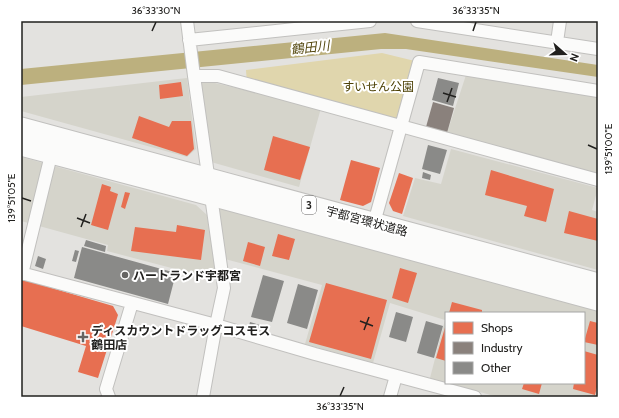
<svg xmlns="http://www.w3.org/2000/svg" width="619" height="418" font-family="Cabin,'Noto Sans JP',sans-serif">
<style>
.built{fill:#d5d4cb}
.green{fill:#e0d6ad}
.water{fill:#bcb07e}
.shops{fill:#e76f51}
.industry{fill:#8a817c}
.building{fill:#8a8a88}
.lines{fill:none;stroke-linecap:round;stroke-linejoin:round}
.street-casing{stroke:#c1c0be;stroke-width:14}
.primary-casing{stroke:#c1c0be;stroke-width:21}
.street{stroke:#fbfbfa;stroke-width:12}
.primary{stroke:#fbfbfa;stroke-width:19}
.ticks{fill:none;stroke:#21201e;stroke-width:1.5}
.poi-dot{fill:#656462;stroke:#fff;stroke-width:1.5}
.labels{text-anchor:middle;dominant-baseline:central;stroke-width:4;stroke-linejoin:round;paint-order:stroke}
.shield{fill:#fff;stroke:#646362;stroke-width:1}
.shield-label{font-size:11px;font-weight:bold;fill:#21201e}
.park-label{font-size:12px;fill:#4c4004;stroke:#fff}
.street-label{font-size:12px;fill:#21201e;stroke:#fff}
.poi-label{font-size:12px;font-weight:bold;fill:#21201e;stroke:#fff;text-anchor:start}
.water-label{font-size:13px;font-style:italic;fill:#564a12;stroke:#fff}
.neatline{fill:none;stroke:#21201e;stroke-width:1.5}
.ticks-label{font-size:10px;text-anchor:middle;fill:#21201e}
</style>
<rect width="100%" height="100%" fill="#e3e2df"/>
<path class="built" d="M466,75L598,96V176L447,133Z
M187,78L196,149L187,157L21,111V97Z
M198,79L321,108L299,187L211,162Z
M451,149L598,188L592,210L598,212V270L403,216L415,178L441,184Z
M21,157L196,205L207,215L217,280L107,251L108,245L21,221Z
M218,207L598,310V397H498L447,383H584V313H446V383L430,378L445,320L390,303L373,363L305,344L322,285L225,259Z"/>
<path class="green" d="M382,53L419,62L401,126L247,84L246,70Z"/>
<path class="water" d="M385,33L598,65V77L406,49H381L21,85V69Z"/>
<path class="shops" d="M181,82L183,96L160,99L159,85Z
M139,116L169,127L172,121H191L194,149L187,156L132,138Z
M273,136L310,147L300,180L264,170Z
M351,160L380,168L371,202L363,206L340,200Z
M491,170L554,189L546,222L524,216L527,206L485,195Z
M399,173L413,178L402,214L393,211L389,203Z
M102,184L111,187L110,191L118,194L108,230L91,225Z
M125,192L130,193L125,209L121,207Z
M569,211L598,219V241L564,233Z
M177,225L205,230L201,260L131,251L135,227L176,232Z
M278,234L295,239L289,260L272,256Z
M248,242L265,247L260,266L243,261Z
M400,268L417,273L408,303L392,298Z
M21,279L113,306L118,315L98,378L78,372L86,346L21,326Z
M326,283L387,300L371,359L309,342Z
M452,302L482,310V313H449Z
M590,321L598,323V345L584,342Z
M446,324V361L436,358Z
M584,351L598,355V383L595,395L573,389L574,383H584Z
M524,383H542L539,394L522,389Z"/>
<path class="industry" d="M433,102L454,108L447,133L426,127Z"/>
<path class="building" d="M438,78L459,83L453,106L432,100Z
M428,145L447,150L440,174L422,169Z
M423,172L431,175L430,180L422,178Z
M86,240L106,246L105,252L84,246Z
M82,247L176,273L168,304L74,278Z
M75,250L79,251L76,262L72,261Z
M38,256L46,259L43,269L35,266Z
M263,275L284,281L272,322L251,317Z
M298,284L318,290L307,329L287,323Z
M396,312L413,317L406,342L389,337Z
M426,321L443,326L434,358L417,353Z
M250,322L267,327L266,331L249,326Z"/>
<g class="lines">
<g class="street-casing">
<path id="street" d="M187,21L194,76L224,288L216,325L203,397
M417,21L598,49
M189,40L370,21
M557,42L560,21
M194,76H218L598,180
M374,223L419,62L598,91
M21,273L216,325L315,354L475,397
M22,274L51,155
M109,397L106,389L132,303
M390,397L396,376"/>
</g>
<g class="primary-casing">
<path id="primary" d="M21,127L598,283
M21,146L211,196L598,301"/>
</g>
<use href="#street" class="street"/>
<use href="#primary" class="primary"/>
</g>
<path class="ticks" d="M152,31L156,22M473,31L476,22M443,93L456,97M447,102L452,88M588,145L597,149M22,198L31,201M77,218L90,223M81,227L86,214M360,321L373,326M364,330L369,317M340,396L344,387"/>
<g class="poi-dot">
<circle cx="125" cy="275" r="4"/>
<path d="M81 331h4v4h4v4h-4v4h-4v-4h-4v-4h4z"/>
</g>
<g class="labels">
<rect class="shield" x="302" y="196" width="14" height="18" rx="3"/>
<g class="shield-label">
<text x="309" y="205">3</text>
</g>
<g class="park-label">
<text x="378" y="86">すいせん公園</text>
</g>
<g class="street-label">
<text transform="translate(367 221) rotate(15)">宇都宮環状道路</text>
</g>
<g class="poi-label">
<text x="133" y="275">ハートランド宇都宮</text>
<text x="91" y="330">ディスカウントドラッグコスモス<tspan x="91" dy="14">鶴田店</tspan></text>
</g>
<g class="water-label">
<text transform="translate(310 47) rotate(-6)">鶴田川</text>
</g>
</g>
<rect width="619" height="418" fill="none" stroke="#ffffff" stroke-width="44"/>
<rect x="445" y="312" width="140" height="72" fill="#ffffff" stroke="#a6a6a5"/>
<rect x="453" y="322" width="20" height="12" fill="#e76f51" stroke="#a6a6a5"/>
<text x="481" y="332" font-size="12" fill="#21201e">Shops</text>
<rect x="453" y="342" width="20" height="12" fill="#8a817c" stroke="#a6a6a5"/>
<text x="481" y="352" font-size="12" fill="#21201e">Industry</text>
<rect x="453" y="362" width="20" height="12" fill="#8a8a88" stroke="#a6a6a5"/>
<text x="481" y="372" font-size="12" fill="#21201e">Other</text>
<g transform="translate(565 54) rotate(110)" stroke="#ffffff" stroke-width="3" paint-order="stroke">
<path d="M0-3L7 15L0 10L-7 15Z" fill="#21201e"/>
<text y="-6" font-size="11" font-weight="bold" text-anchor="middle" fill="#21201e">N</text>
</g>
<rect x="22" y="22" width="575" height="374" class="neatline"/>
<g class="ticks-label">
<text x="156" y="14">36°33'30"N</text>
<text x="476" y="14">36°33'35"N</text>
<text transform="translate(608 149) rotate(-90)" y="4">139°51'00"E</text>
<text transform="translate(11 198) rotate(-90)" y="4">139°51'05"E</text>
<text x="340" y="410">36°33'35"N</text>
</g>
</svg>
